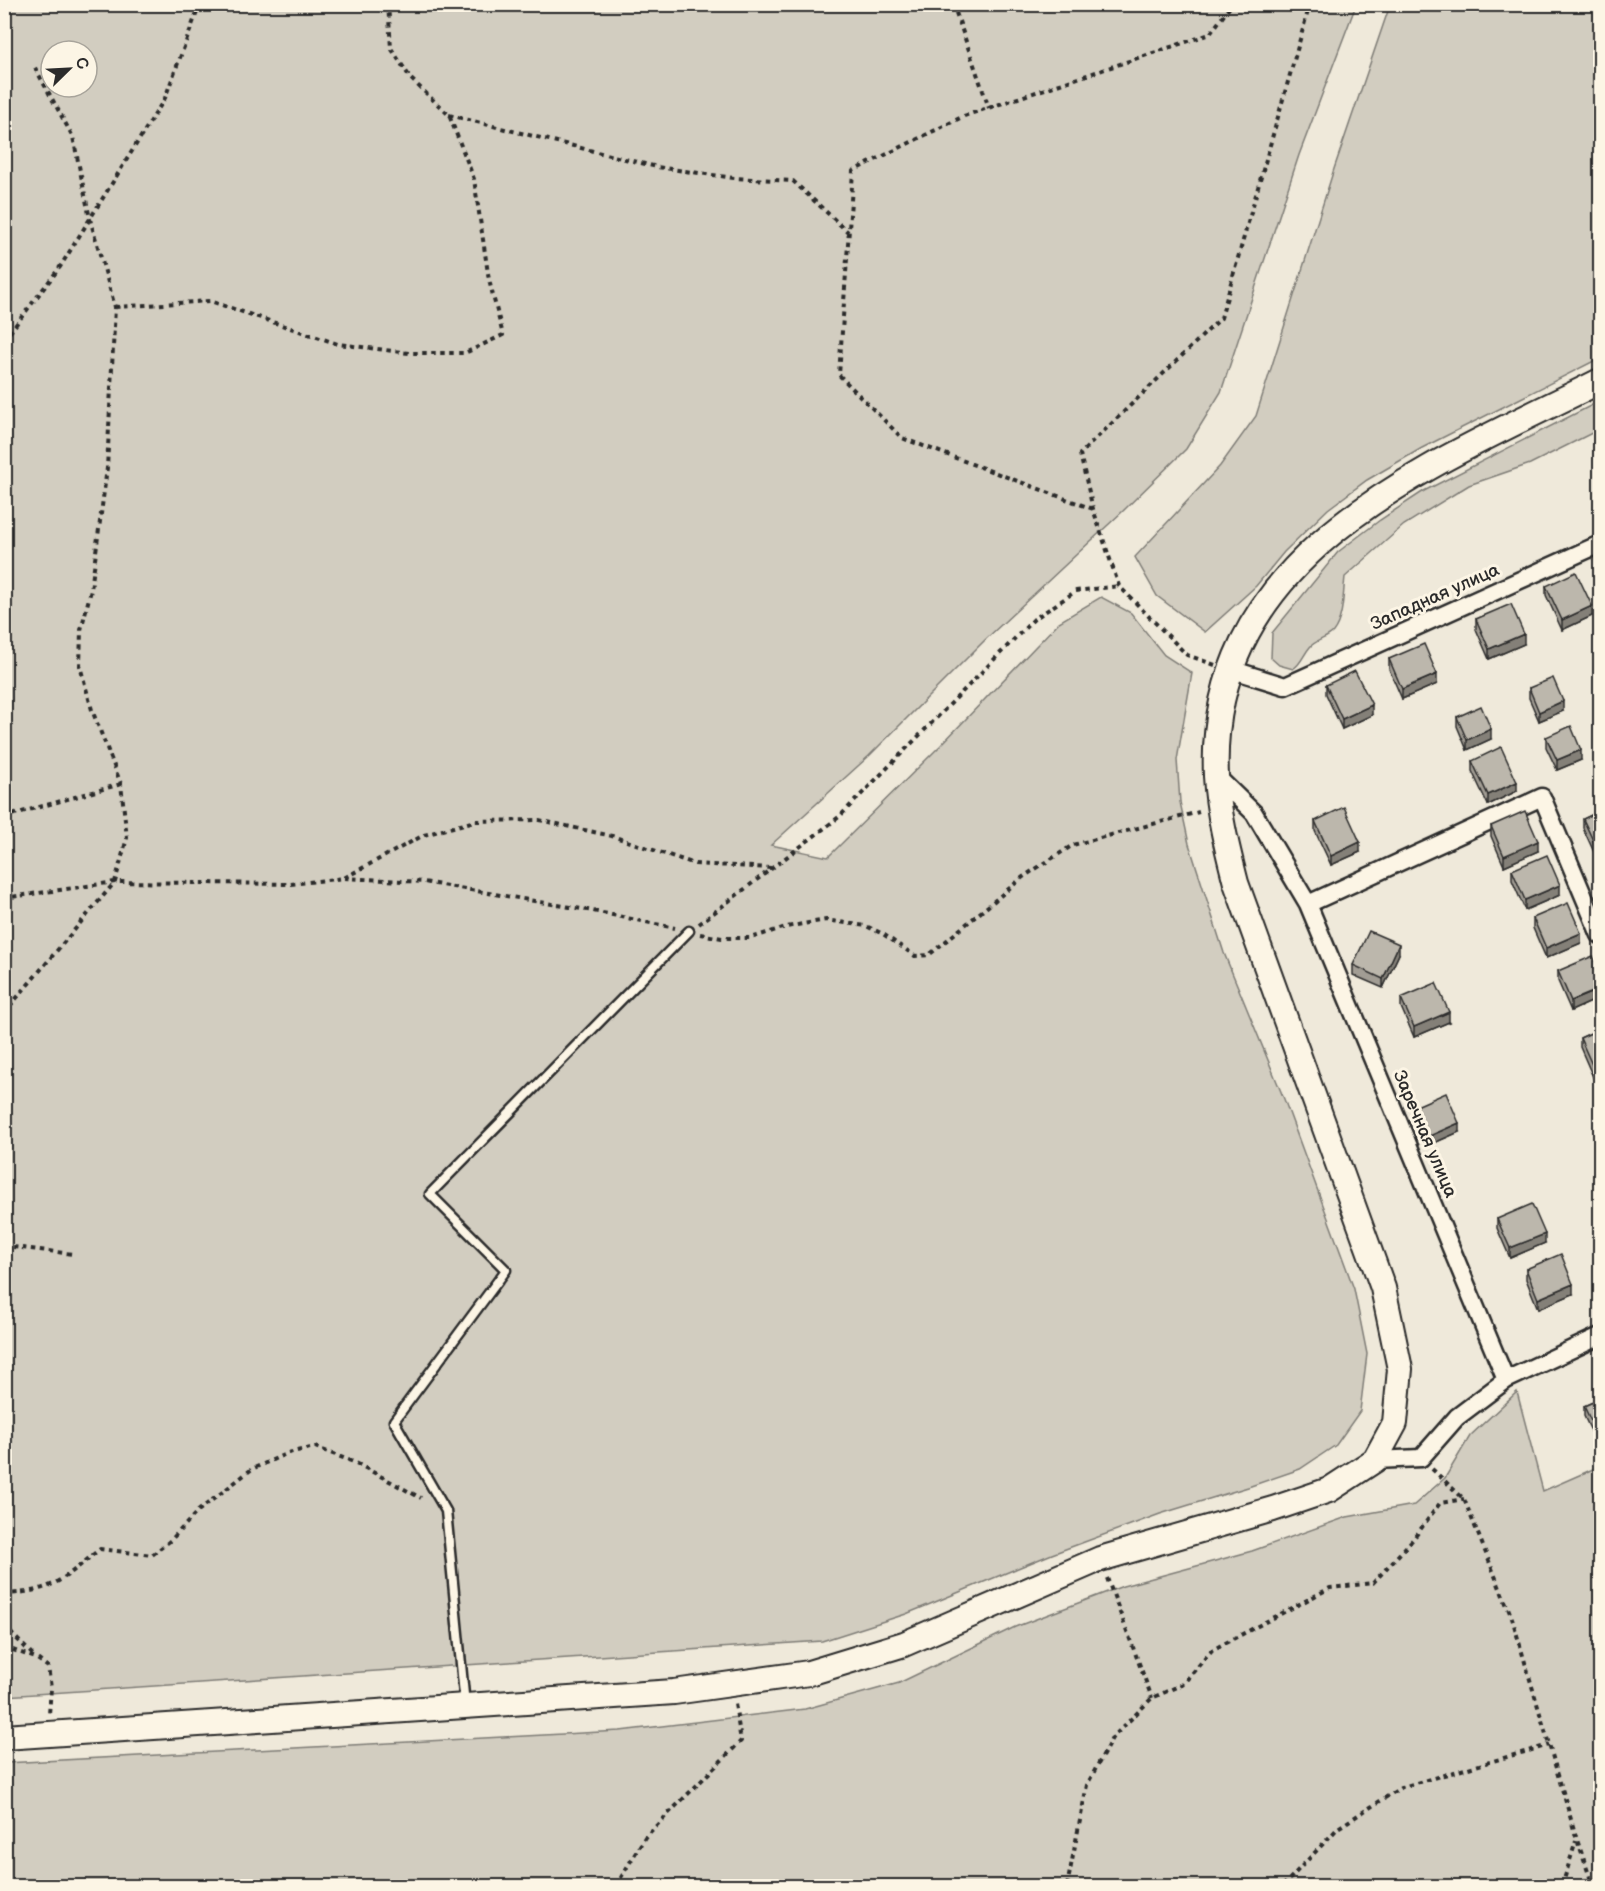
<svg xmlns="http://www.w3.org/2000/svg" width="1605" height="1891" font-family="'Balsamiq Sans',sans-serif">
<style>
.green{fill:#d2cdc0;stroke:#7e7c76;stroke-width:1.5;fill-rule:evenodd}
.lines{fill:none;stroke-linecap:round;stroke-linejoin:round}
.service-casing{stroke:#2b2b2b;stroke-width:13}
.minor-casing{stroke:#2b2b2b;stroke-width:21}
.secondary-casing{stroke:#2b2b2b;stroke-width:28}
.path{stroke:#2b2b2b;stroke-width:4;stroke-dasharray:4.5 4.5;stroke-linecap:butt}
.service{stroke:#fcf5e5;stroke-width:8}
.minor{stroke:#fcf5e5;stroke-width:16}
.secondary{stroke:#fcf5e5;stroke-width:24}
.wall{fill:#a29d94;stroke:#2b2b2b;stroke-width:1.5}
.shaded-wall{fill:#848078;stroke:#2b2b2b;stroke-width:1.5}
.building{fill:#bcb7ac;stroke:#2b2b2b;stroke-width:1.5}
.labels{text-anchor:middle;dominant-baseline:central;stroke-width:6;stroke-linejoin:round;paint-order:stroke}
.street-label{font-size:18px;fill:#2b2b2b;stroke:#fcf5e5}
</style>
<rect width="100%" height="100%" fill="#efe9da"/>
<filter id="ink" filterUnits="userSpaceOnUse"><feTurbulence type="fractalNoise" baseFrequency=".0167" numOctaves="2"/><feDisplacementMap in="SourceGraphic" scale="12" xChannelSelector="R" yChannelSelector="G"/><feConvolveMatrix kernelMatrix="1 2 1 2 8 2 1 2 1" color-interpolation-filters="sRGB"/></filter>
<g filter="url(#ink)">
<path class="green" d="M5,5H1356L1299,155L1221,392L1186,449L1123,511L987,638L869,756L771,845L828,857L940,746L1059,622L1101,597L1131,613L1164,655L1192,673L1177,760L1180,802L1189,844L1224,953L1284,1099L1354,1289L1367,1354L1360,1411L1336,1445L1300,1469L1248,1487L1160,1514L1052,1554L906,1614L822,1641L5,1696ZM51,51H87V87H51Z
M1390,5H1600V358L1422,448L1367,480L1328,509L1284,552L1256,586L1205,632L1157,596L1135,557L1220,466L1256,416L1334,169Z
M1600,401V429L1530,464L1469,485L1404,525L1345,577C1343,593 1344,618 1333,632C1328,638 1316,640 1310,647C1303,655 1302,663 1293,669L1279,665L1271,658L1272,633L1338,552L1380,520L1424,491Z
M1517,1392L1543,1491L1600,1466V1886H5V1763L620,1731L805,1709L899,1683L1015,1627L1123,1586L1252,1551L1347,1517L1414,1505L1445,1478L1470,1436Z"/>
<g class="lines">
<g class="service-casing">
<path id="service" d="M465,1705L446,1511L394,1421L506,1270L430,1194L689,931"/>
</g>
<g class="minor-casing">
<path id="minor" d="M1230,669L1285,686L1600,544
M1216,776L1254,813L1308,904L1542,797L1600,935
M1308,904L1506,1380
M1375,1460L1421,1458L1457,1417L1506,1380L1600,1336"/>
</g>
<g class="secondary-casing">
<path id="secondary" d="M4,1737L674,1692L809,1673L904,1644L1100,1559L1273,1509L1329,1490L1375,1460L1395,1423L1400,1369L1383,1288L1236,883C1227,848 1218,812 1216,776C1206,550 1433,465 1600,381"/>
</g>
<path class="path" d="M953,4L989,108
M449,115L657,167L734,178L793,181L848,232
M115,307L210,301L338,344L409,353H465L503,335L489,280L474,179L449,115L411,79L391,48L388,4
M4,340L60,267L165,98L200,4
M1093,509L902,438L839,375L853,171L964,116L1210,34L1232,4
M1215,665L1187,655L1119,586L1093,509L1080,454L1221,318L1310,4
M4,817L121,784
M344,878L424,882L593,911L675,928
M4,898L115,882L290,884L344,878L424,835L475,821L539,820L612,836L695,864L771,868
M699,924L839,817L1034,619L1076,591L1119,586
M700,934L722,938H751L786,927L826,920L866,926L883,934L915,956L929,955L1023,877L1073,845L1199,812
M4,1013L115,882L127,838L121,784L92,710L80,666L81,630L91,590L107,468L115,307L90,219L73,137L33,64
M4,1246L74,1254
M1432,1469L1464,1499L1512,1618L1577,1840L1593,1886
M1107,1578L1152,1698
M4,1594C54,1592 64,1578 100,1549L152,1555L171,1540L198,1511L252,1469L288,1453L315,1447L356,1463L421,1498
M4,1626L35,1657
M4,1647L36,1658L48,1667L51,1688L49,1714
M616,1886L645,1837L741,1741L735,1704
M1067,1886L1087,1785L1112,1738L1152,1698L1183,1684L1212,1650L1330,1588L1373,1583L1414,1538L1440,1503L1464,1499
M1283,1886L1338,1828L1402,1787L1549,1745
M1562,1886L1576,1841"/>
<use href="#service" class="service"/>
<use href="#minor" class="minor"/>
<use href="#secondary" class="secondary"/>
</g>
<path class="wall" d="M1546,586L1592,616L1562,630L1546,595Z
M1476,619L1524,644L1489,659L1476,629Z
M1389,659L1437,684L1402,699L1389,669Z
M1326,685L1372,715L1342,729L1326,694Z
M1529,688L1563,711L1539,721L1529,698Z
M1457,717L1491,739L1467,750L1457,726Z
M1546,737L1581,760L1557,770L1546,747Z
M1472,761L1517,791L1488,805L1472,771Z
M1600,811V862L1599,863L1583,828V819Z
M1315,821L1360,852L1331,865L1315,831Z
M1491,826L1538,851L1504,866L1491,836Z
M1512,870L1560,895L1525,910L1512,880Z
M1533,918L1581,943L1546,958L1533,928Z
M1399,954L1383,988L1353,975V965Z
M1558,971L1600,974V998L1571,1011L1558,981Z
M1401,998L1449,1022L1414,1037L1401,1007Z
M1600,1029L1593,1077L1580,1047V1038Z
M1412,1108L1459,1132L1425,1147L1412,1117Z
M1497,1219L1545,1243L1510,1258L1497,1228Z
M1526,1269L1573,1294L1538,1309L1526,1279Z
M1600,1399V1450L1584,1416V1406Z"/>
<path class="shaded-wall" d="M1592,606V616L1562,630V620Z
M1524,634V644L1489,659V649Z
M1437,674V684L1402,699V689Z
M1563,701V711L1539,721V712Z
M1372,705V715L1342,729V719Z
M1491,729V739L1467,750V740Z
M1581,750V760L1557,770V760Z
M1517,782V791L1488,805V795Z
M1538,841V851L1504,866V856Z
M1360,842V852L1331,865V856Z
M1600,852V862L1599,863V853Z
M1560,885V895L1525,910V900Z
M1581,933V943L1546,958V948Z
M1399,944V954L1383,988V979Z
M1600,989V998L1571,1011V1001Z
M1449,1012V1022L1414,1037V1027Z
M1600,1064V1074L1593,1077V1067Z
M1459,1123V1132L1425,1147V1138Z
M1545,1234V1243L1510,1258V1248Z
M1573,1284V1294L1538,1309V1299Z"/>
<path class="building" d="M1576,572L1592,606L1562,620L1546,586Z
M1511,604L1524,634L1489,649L1476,619Z
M1424,644L1437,674L1402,689L1389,659Z
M1355,671L1372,705L1342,719L1326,685Z
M1553,678L1563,701L1539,712L1529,688Z
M1481,706L1491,729L1467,740L1457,717Z
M1571,726L1581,750L1557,760L1546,737Z
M1501,747L1517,782L1488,795L1472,761Z
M1344,807L1360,842L1331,856L1315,821Z
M1525,811L1538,841L1504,856L1491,826Z
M1600,811V852L1599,853L1583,819Z
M1547,855L1560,885L1525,900L1512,870Z
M1568,903L1581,933L1546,948L1533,918Z
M1369,931L1399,944L1383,979L1353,965Z
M1593,956L1600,974V989L1571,1001L1558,971Z
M1436,983L1449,1012L1414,1027L1401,998Z
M1600,1029V1064L1593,1067L1580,1038Z
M1446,1093L1459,1123L1425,1138L1412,1108Z
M1532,1204L1545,1234L1510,1248L1497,1219Z
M1561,1254L1573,1284L1538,1299L1526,1269Z
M1600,1399V1441L1584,1406Z"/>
</g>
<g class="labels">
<g class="street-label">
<text transform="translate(1435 597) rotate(-24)">Западная улица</text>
<text transform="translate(1425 1134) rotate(67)">Заречная улица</text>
</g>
</g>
<rect width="1605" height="1891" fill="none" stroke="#fcf5e5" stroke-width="24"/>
<rect x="12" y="12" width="1581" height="1867" fill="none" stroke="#2b2b2b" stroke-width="2" filter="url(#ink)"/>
<g transform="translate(69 69) rotate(66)"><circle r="28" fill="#fcf5e5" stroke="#a8a49b" stroke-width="1.5"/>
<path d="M0-4.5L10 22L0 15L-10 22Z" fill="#2b2b2b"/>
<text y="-9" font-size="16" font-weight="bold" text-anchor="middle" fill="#2b2b2b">С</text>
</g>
</svg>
